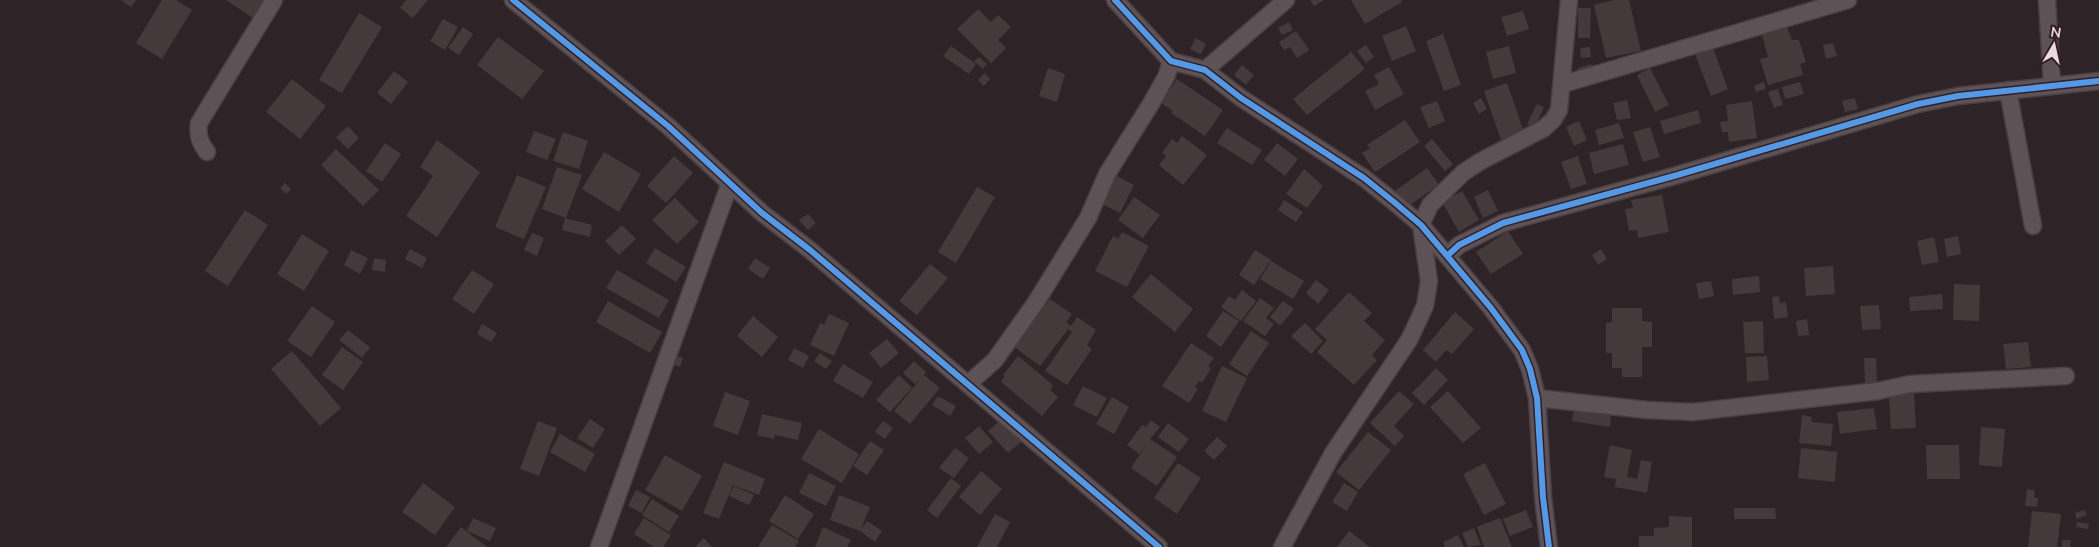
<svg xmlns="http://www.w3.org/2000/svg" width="2099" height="547" font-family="'Nunito Sans',sans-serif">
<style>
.building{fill:#443a3c}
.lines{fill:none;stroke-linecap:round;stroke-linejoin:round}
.minor-casing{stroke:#493e42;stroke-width:19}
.minor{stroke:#5d5356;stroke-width:16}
.cycleway-casing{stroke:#331e25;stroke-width:9}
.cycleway{stroke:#5399e6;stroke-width:6}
</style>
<rect width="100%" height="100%" fill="#2e2326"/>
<path class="building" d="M121,0H136L131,7Z
M162,0H176L192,10L162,59L136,43Z
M226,0H264L253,18Z
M406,0H428L413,18L400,8Z
M1310,0H1324L1314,6Z
M1351,0H1401L1402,2L1365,24Z
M1614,0H1629L1641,51L1606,58L1594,5Z
M1578,8H1591L1590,38H1578Z
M978,9L991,22L998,15L1011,27L998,40L1006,48L991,63L957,29Z
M1523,11L1529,29L1507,36L1501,17Z
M359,13L382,27L342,93L319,80Z
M443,19L458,27L445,50L430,41Z
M1289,22L1293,30L1282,35L1278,28Z
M1406,26L1416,51L1392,61L1382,36Z
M463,27L473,34L459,55L448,48Z
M1787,27L1792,40H1799L1806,62L1800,64L1803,75L1768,85L1760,59L1768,57L1762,35Z
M1296,31L1309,50L1297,58L1290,47L1284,50L1279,42Z
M1443,34L1461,85L1444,91L1426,41Z
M498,37L544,71L522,99L477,65Z
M1196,38L1206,44L1201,54L1190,49Z
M1833,43L1837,56L1826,59L1823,45Z
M1366,45L1374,57L1366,63L1357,51Z
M951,46L976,64L969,74L943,56Z
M1509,46L1516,73L1493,79L1486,52Z
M1590,47L1591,57L1581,58L1580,48Z
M1713,48L1728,89L1711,96L1695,54Z
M1351,52L1365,69L1307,115L1293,99Z
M979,57L987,64L983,69L974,61Z
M1591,64L1595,72L1581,77L1578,68Z
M1242,65L1254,75L1246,85L1234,75Z
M1389,67L1404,94L1375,110L1365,91L1379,84L1374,75Z
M1048,68L1065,74L1057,102L1039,96Z
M1650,68L1669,105L1655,112L1637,75Z
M394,71L408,82L391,104L377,93Z
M985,73L990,79L984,86L978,80Z
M292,79L326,106L300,139L266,112Z
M1177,79L1223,110L1205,136L1171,113L1173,111L1161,103Z
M1764,82L1766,89L1756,92L1754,86Z
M1800,82L1804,94L1785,99L1782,87Z
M1507,83L1524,132L1501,140L1484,91Z
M1778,89L1783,105L1774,108L1768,92Z
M1481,98L1487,109L1479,114L1473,103Z
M1855,98L1858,109L1845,112L1842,101Z
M1627,100L1631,118L1617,120L1613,103Z
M1437,101L1445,121L1429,128L1420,107Z
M1752,101L1757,138L1729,142L1728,132H1722L1720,122L1728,121L1726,105Z
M1537,104L1544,107L1535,127L1527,124Z
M1698,110L1701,123L1664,134L1660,121Z
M1405,120L1420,142L1375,172L1362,153L1370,148L1367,145Z
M1579,121L1587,140L1574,146L1566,127Z
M1619,123L1624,138L1599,145L1595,130Z
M348,126L359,138L348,149L336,137Z
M1650,127L1660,157L1643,162L1633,132Z
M1227,128L1262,150L1252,165L1217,143Z
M534,131L556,139L547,160L526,152Z
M563,132L588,141L579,169L553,161Z
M1182,136L1207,155L1183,185L1159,165L1166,156L1162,153L1172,139L1177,143Z
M1432,139L1453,164L1445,171L1424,146Z
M437,140L480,172L437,237L406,216L433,176L420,167Z
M385,143L401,154L382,182L366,171Z
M1277,143L1298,159L1285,176L1264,160Z
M1623,144L1629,165L1594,174L1589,153Z
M336,149L379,190L363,206L321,165Z
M604,152L641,174L619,212L582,189Z
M674,156L693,173L666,203L647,186Z
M1578,156L1587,184L1571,189L1561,162Z
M557,167L582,175L566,218L542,209Z
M1427,168L1439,185L1407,207L1395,191Z
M1304,169L1323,186L1307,208L1286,194Z
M1111,173L1134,185L1120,213L1096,201Z
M517,175L546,187L524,239L495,227Z
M285,183L291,189L286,194L280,188Z
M977,187L995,197L956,263L938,252Z
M1488,190L1498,211L1483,218L1474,197Z
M1462,191L1479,220L1459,232L1442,202Z
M1662,195L1669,232L1638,238L1637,230L1629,231L1625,209L1633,208L1631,200Z
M1134,197L1160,215L1143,238L1118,220Z
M675,198L699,222L677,244L652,220Z
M1284,200L1303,212L1296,222L1278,210Z
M245,210L268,225L228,286L205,271Z
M808,214L816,223L808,230L799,220Z
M565,218L592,225L590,237L562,230Z
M622,225L636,239L619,255L605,241Z
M1508,231L1523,254L1491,274L1476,252Z
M1122,232L1149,246L1127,287L1095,271L1113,236L1118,239Z
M532,233L544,238L537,256L524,250Z
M302,234L329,251L304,291L277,274Z
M1958,236L1961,254L1947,257L1944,239Z
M1934,237L1939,262L1922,265L1917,241Z
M655,248L686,267L676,282L646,263Z
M410,249L427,258L422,268L405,259Z
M1601,249L1607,259L1598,265L1592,255Z
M351,250L368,258L360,274L344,265Z
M1255,250L1271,260L1254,285L1239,275Z
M374,258L386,260L385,272L372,270Z
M755,258L770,268L763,279L748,269Z
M1271,261L1304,281L1293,299L1260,279Z
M930,264L948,278L917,315L899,301Z
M1833,266L1835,294L1806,296L1804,268Z
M472,270L494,284L474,314L452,299Z
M617,270L669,300L659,318L606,288Z
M1151,274L1193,309L1175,332L1132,297Z
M1759,276L1760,292L1733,295L1732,279Z
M1316,280L1329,290L1318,304L1306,293Z
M1711,281L1714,296L1699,299L1696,283Z
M1954,284L1980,285L1979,321L1953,320Z
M1242,290L1256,301L1241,321L1221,307L1229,296L1235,300Z
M1349,292L1372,313L1364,321L1385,340L1372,355L1377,360L1354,385L1317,352L1327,340L1315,329Z
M1942,294L1943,309L1910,311L1909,297Z
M1779,296L1780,303L1786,302L1788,317L1774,319L1772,297Z
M1260,298L1274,308L1266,318L1274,324L1265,336L1243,321Z
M1050,299L1072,314L1066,322L1071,326L1077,317L1096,330L1087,345L1092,349L1067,385L1045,371L1072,332L1068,329L1040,366L1014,347Z
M608,301L662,332L650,353L596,322Z
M1283,301L1294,309L1280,326L1270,317Z
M1879,305L1881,329L1862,330L1860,306Z
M312,306L335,322L311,357L287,341Z
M1612,308H1642V321L1652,322V347H1642V377H1622V368H1612V353H1606V323L1612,322Z
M1223,311L1239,321L1221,347L1206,336Z
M1455,312L1474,329L1452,354L1446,350L1436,362L1423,350Z
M829,314L849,323L834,356L810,345L820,323L824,325Z
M753,316L778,337L762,357L737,336Z
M1807,319L1809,335L1798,336L1796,321Z
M1763,321L1764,353H1745L1743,322Z
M1305,323L1323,341L1311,354L1291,336Z
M482,324L497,333L491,342L477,334Z
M348,330L370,347L362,358L339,340Z
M1251,331L1269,343L1247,376L1229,364Z
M887,339L899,353L881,368L869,353Z
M2028,342L2031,367L2006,369L2003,344Z
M1191,343L1214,358L1208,366L1211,368L1202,383L1199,381L1195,387L1198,389L1189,403L1162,386Z
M342,347L363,362L343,390L322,375Z
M794,348L809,356L803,368L788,360Z
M292,351L341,408L320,426L271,369Z
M820,353L832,361L826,369L814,361Z
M678,356L683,358L680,367L674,365Z
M1018,356L1053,385L1050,390L1058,397L1042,416L1001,382L1005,376L1003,375Z
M1767,356L1769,380L1747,382L1746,357Z
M1864,358H1876L1877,383H1865Z
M914,361L926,372L924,375L940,388L910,424L894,411L922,377L915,384L903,373Z
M843,364L873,382L863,398L833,381Z
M1222,366L1247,378L1226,422L1202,411Z
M1436,368L1448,380L1424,405L1412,393Z
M899,375L912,388L890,412L876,400Z
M1083,386L1107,398L1097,417L1073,405Z
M1399,391L1414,404L1394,426L1404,436L1395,446L1370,423Z
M1448,391L1481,428L1463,443L1430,407Z
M725,392L750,401L738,435L713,426Z
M1914,393L1916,428L1891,429L1889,394Z
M938,396L956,406L950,416L932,405Z
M1112,397L1129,407L1114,434L1096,424Z
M1874,408L1877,429L1840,434L1837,412Z
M1574,409L1611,415L1610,427L1572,421Z
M762,414L802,423L798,440L775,435L774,439L757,435Z
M1802,415L1812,417L1811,422L1833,424L1831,446L1799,443Z
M590,419L605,429L593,448L577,438Z
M1002,419L1022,441L1008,453L988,431Z
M1151,420L1160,427L1150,439L1177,457L1157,486L1131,468L1147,443L1139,454L1127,445L1142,425L1146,427Z
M538,421L557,428L539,476L520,469Z
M883,421L893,428L885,439L875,432Z
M1168,423L1189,439L1179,452L1158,437Z
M979,426L993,442L979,454L965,438Z
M1981,427L2005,429L2002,467L1979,465Z
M819,429L859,454L842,483L801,459Z
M1368,432L1391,450L1359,490L1336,472Z
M560,434L595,454L585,472L550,452Z
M1217,437L1227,446L1214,460L1204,451Z
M870,441L884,450L867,475L853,466Z
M1610,445L1632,450L1627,477L1637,479L1641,460L1652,462L1647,493L1615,487L1616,479L1604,477Z
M1926,445H1959L1960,479H1927Z
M955,448L969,458L954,478L939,468Z
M1801,448L1837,452L1835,482L1798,478Z
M665,455L702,476L682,511L645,490Z
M724,462L765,479L759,495L733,485L719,519L703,513Z
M1178,463L1201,478L1177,514L1154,498Z
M1485,463L1506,504L1484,515L1463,474Z
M981,471L1002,489L980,515L959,497Z
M809,473L836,486L826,506L799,493Z
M951,478L961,486L937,518L927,510Z
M423,483L455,507L435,535L402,512Z
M1344,483L1358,492L1347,511L1332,502Z
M734,486L754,495L749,505L729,496Z
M2027,489L2035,490L2034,497L2038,498L2037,507L2025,506Z
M636,490L650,497L642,513L628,506Z
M785,495L814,514L798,539L769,521Z
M839,495L870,507L861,529L867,521L882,531L875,542L860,531L830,520Z
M652,499L679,516L669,532L642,515Z
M1734,508H1775L1776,519H1734Z
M1526,510L1533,527L1510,536L1503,519Z
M2084,510L2087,515L2077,519L2075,513Z
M2032,511L2061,514L2057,547H2028Z
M995,514L1010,522L997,547H977Z
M1669,516L1692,517V547H1639V536H1654V528L1669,527Z
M473,518L496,528L490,541L467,531Z
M644,518L671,535L663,547H654L634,534Z
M1500,518L1512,547H1484L1477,527Z
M2077,522L2089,524L2088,529L2076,527Z
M772,525L799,541L795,547H758Z
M461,527L487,547H446Z
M823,527L851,540L847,547H815Z
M1474,528L1481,545L1468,547L1462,533Z
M1349,531L1370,547H1337Z
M1458,535L1464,547H1445L1443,542Z
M704,538L712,547H695Z
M2062,540H2071L2070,547H2062Z"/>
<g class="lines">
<g class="minor-casing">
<path id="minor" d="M513,0L668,126L762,213L810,250L1159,547
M1115,0L1171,61L1205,70L1241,98L1364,178L1394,202L1421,225L1491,308L1522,350L1530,369L1537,398L1543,497L1549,547
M2047,0L2052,85
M1205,70L1286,0
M1563,84L1848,0
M2008,90L2033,226
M207,152C200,143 197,135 199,123L274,0
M1447,256L1459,245L1503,223L1674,176L1918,104L1958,96L2099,81
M968,384L995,360L1036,302L1088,218L1107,174L1152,102L1167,75L1171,61
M1537,398L1647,410L1693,412L1878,391L1910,384L2066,376
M599,547L730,183
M1282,547L1333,453L1409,340L1425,306L1429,281L1421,225L1430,205L1464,172L1481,161L1543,129L1553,120L1559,110L1569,0"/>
</g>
<use href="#minor" class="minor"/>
<g class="cycleway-casing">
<path id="cycleway" d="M513,0L668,126L762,213L810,250L1159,547
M1115,0L1171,61L1205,70L1241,98L1364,178L1394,202L1421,225L1491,308L1522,350L1530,369L1537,398L1543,497L1549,547
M1447,256L1459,245L1503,223L1674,176L1918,104L1958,96L2099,81"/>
</g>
<use href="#cycleway" class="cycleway"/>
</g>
<g transform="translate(2054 45) rotate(9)" stroke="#331e25" stroke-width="4" paint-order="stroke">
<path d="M0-4L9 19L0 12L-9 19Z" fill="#ebdbe0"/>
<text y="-8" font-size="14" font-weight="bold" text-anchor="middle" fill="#ebdbe0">N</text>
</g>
</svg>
